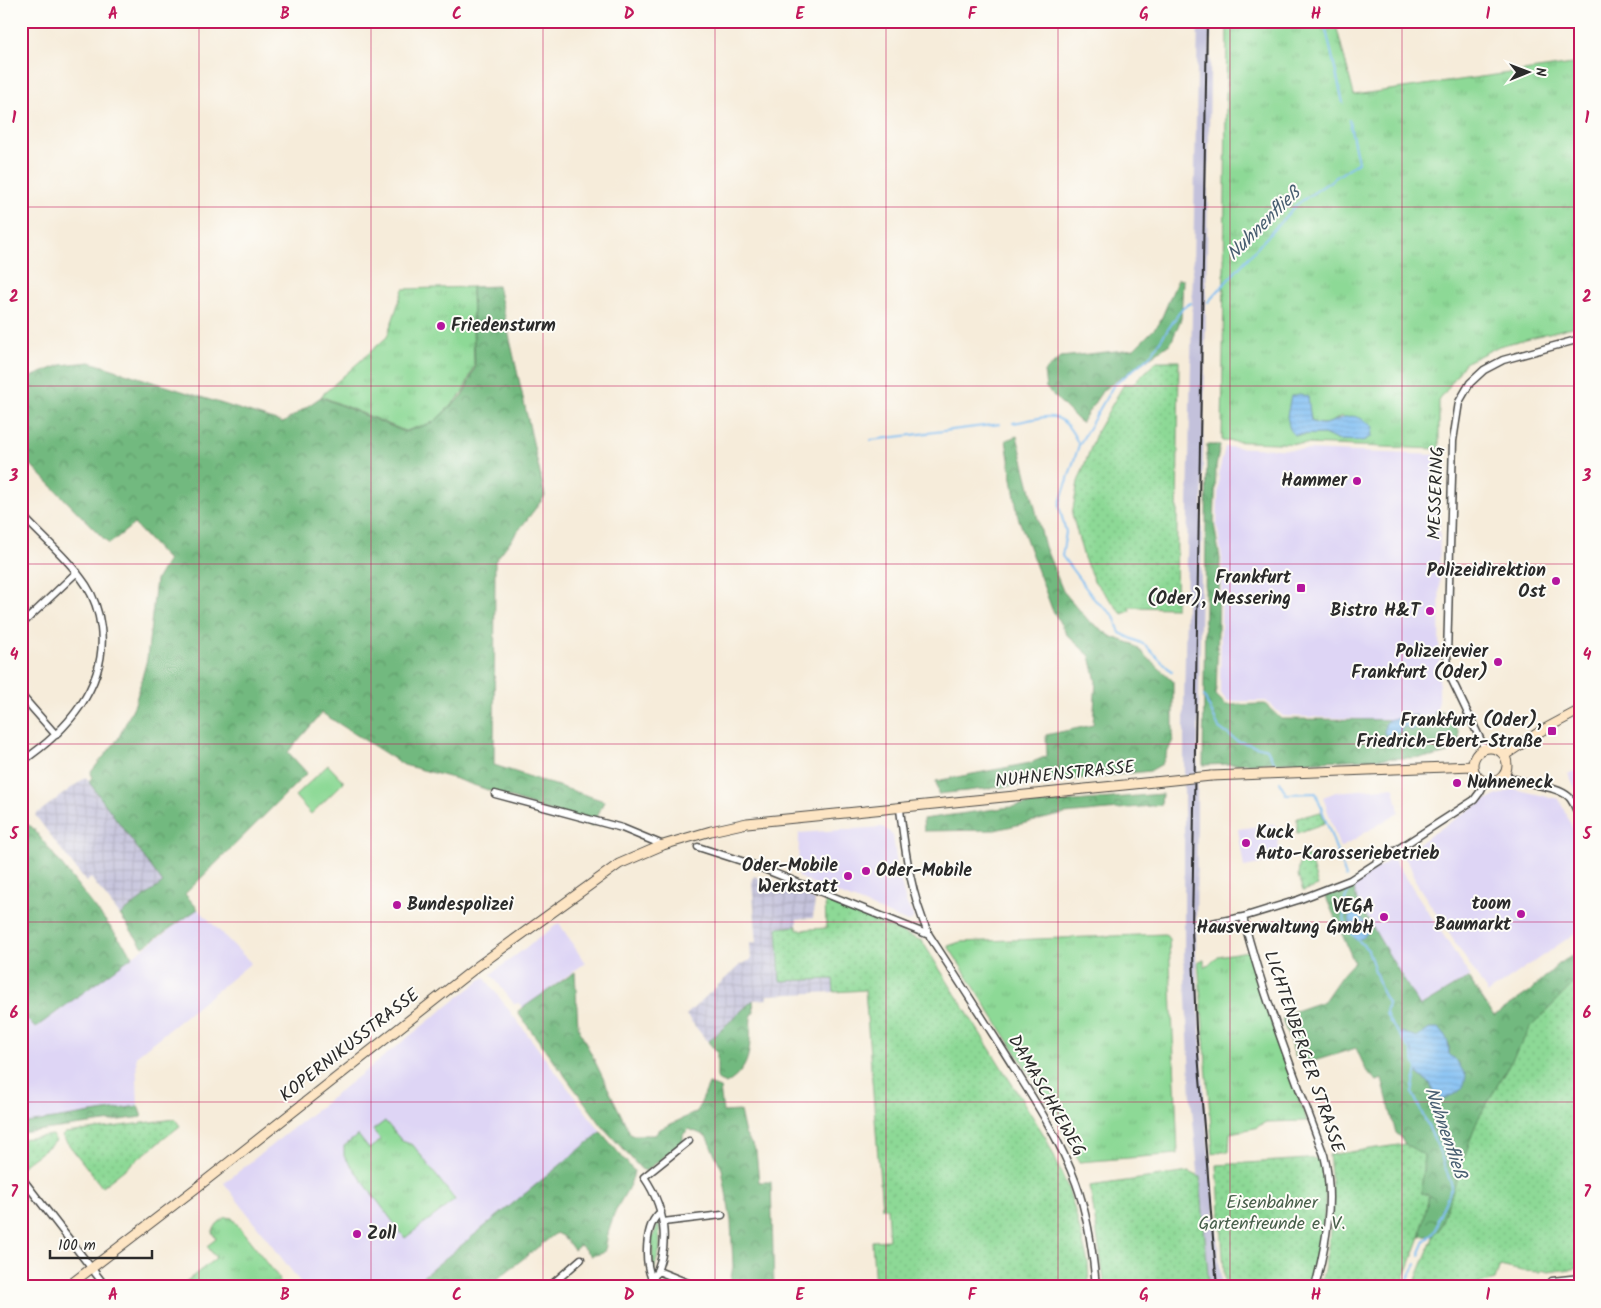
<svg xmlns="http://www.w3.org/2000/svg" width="1601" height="1308" font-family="Kalam,sans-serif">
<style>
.built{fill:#ded5f5}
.industrial{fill:url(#industrial-grid)}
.railway{fill:#c3c1db}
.grass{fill:url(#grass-tufts);stroke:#5c8260;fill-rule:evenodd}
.forest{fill:url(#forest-crowns);stroke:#4e7255;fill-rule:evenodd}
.garden{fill:url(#garden-dots);stroke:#5c8260}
.pitch{fill:#8dd996;stroke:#5c8260}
.water{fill:url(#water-rules);stroke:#55748f}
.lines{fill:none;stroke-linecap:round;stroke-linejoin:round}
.stream{stroke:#7fbef3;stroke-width:2}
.street-casing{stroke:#494845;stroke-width:9}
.secondary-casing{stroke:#494845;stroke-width:11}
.street{stroke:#fff;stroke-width:6}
.secondary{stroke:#fde5c4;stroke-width:9}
.rail{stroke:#2b2b2b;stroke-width:2}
.secondary-bridge-casing{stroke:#494845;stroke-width:11;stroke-linecap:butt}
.secondary-bridge{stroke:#fde5c4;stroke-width:9}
.grid{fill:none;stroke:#c2185b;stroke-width:1;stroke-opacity:0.55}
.poi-dot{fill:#b5179e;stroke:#fdfcf7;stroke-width:2}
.labels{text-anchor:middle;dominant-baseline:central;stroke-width:4;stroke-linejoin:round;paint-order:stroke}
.poi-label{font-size:18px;font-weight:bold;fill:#2b2b2b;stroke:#fdfcf7;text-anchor:end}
.street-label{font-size:18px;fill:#2b2b2b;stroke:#fdfcf7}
.park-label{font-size:18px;fill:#485f4b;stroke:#fdfcf7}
.water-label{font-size:19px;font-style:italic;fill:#485e71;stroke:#fdfcf7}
.neatline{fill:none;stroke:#c2185b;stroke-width:2}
.grid-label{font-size:16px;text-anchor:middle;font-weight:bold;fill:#c2185b}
</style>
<defs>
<pattern id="industrial-grid" width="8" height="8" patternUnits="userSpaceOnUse" patternTransform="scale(1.25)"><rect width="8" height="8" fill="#c3c1db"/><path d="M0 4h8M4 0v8" fill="none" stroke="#a8a6bc"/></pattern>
<pattern id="grass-tufts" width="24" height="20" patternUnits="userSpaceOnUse" patternTransform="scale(1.25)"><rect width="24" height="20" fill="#8dd996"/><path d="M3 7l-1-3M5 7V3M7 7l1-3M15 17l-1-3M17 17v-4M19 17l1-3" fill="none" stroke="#7aba81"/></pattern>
<pattern id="forest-crowns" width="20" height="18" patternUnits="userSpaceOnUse" patternTransform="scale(1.25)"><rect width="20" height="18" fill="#72b97f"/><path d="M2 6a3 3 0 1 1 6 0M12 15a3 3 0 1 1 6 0" fill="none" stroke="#5e9768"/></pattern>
<pattern id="garden-dots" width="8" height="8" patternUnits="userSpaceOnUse" patternTransform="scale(1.25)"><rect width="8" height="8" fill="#8dd996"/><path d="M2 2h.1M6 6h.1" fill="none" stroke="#7aba81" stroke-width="1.8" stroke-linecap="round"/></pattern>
<pattern id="water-rules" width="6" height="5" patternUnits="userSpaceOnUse" patternTransform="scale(1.25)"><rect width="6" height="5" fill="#7fbef3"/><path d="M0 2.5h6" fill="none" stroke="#6ea3d0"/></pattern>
</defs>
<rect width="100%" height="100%" fill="#fdfcf7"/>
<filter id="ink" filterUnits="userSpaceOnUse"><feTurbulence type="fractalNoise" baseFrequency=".02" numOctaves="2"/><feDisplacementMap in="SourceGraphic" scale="10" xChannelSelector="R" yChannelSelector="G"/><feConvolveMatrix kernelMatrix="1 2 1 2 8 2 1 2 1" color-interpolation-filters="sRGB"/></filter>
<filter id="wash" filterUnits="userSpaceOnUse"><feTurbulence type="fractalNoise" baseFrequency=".0096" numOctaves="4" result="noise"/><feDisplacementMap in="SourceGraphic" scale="20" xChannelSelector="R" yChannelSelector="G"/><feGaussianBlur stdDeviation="1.12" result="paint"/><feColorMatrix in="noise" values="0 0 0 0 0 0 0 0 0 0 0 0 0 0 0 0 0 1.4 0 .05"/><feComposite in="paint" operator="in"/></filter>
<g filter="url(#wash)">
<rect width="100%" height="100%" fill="#f6ecda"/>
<path class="built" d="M1225,447L1437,455L1440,470L1439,701L1434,720H1392L1283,716L1266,701H1227L1220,692L1222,558L1217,525L1219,472Z
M1580,768V798L1568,774Z
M1394,787L1399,812L1340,848L1323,797L1336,792Z
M1513,789L1559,799L1580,845V930L1488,993L1415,881L1413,870L1402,854L1483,801Z
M1275,824L1281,860L1244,867L1238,829Z
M883,827L893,835L897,867L906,903L913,915V919L911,921L908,922L798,877L799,833Z
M1393,858L1470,976L1420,1007L1357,900L1353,884Z
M198,909L251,963L136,1056L138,1106L27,1123L21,1116V1012L35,1027Z
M559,923L585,963L523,1008L519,1003L514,1004L491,974Z
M484,977L601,1132L410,1287H304L224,1183Z"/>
<path class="industrial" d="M86,777L164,883L120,915L91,878L86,882L35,815Z
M754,876L815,900L813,918L797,919V926L777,928L781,981L833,979L834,992L768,995V999L753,1000L708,1042L686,1015L741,964L751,960L750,943L757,942L752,883Z"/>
<path class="railway" d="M1198,21H1211L1197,800L1196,956L1204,1097L1222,1287H1209L1191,1098L1184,957V703Z"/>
<path class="grass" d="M1227,21H1335L1354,95L1580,63V325L1499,346L1465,363L1439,401V449L1222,441ZM1307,397L1311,421C1322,427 1332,423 1341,416L1363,441L1337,440L1324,434L1295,435Z
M472,287L474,367L462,394L434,422L405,431L321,396L387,337L403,289Z
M1165,934L1169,939L1178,1154L1079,1162L1050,1106L948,946L960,942Z
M1248,951L1257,983L1307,1121L1266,1122L1255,1128L1230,1133L1229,1151L1213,1153L1198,961L1204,960V966H1208L1218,956Z
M385,1121L402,1141L413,1145L455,1200L405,1238L344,1156V1146L358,1135L369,1149L381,1140L373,1130Z
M225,1217L232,1218L279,1278L280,1282L277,1287H179L216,1258L207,1246L216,1239L212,1232L217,1224Z
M659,1221L660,1249L653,1273L652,1239Z"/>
<path class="forest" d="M1178,279L1183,280L1181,319L1171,343L1103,390L1081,423L1046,388L1044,372L1061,357L1134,349L1159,324Z
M498,286L545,496L495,561L494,765L604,801L593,826L456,779L404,765L322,713L288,752L307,773L185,894L198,909L143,947L120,915L163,883L89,782L92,777L91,772L118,739L135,704L147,659L156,580L168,560L134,524L109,544L30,464L21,471V381L61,365L90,362L283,423L321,397L405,432L434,422L463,395L475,368L472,287Z
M1017,436L1045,547L1063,591L1088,620L1112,637L1133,644L1173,681V740L1162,764L1150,771L938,794L936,781L1030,763L1047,756L1046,735L1093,725L1096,681L1090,656L1067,635L1052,609L1018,517L1006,440Z
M1207,445H1220L1216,467L1214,524L1220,559L1216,695L1226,705L1265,704L1281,719L1434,720L1435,711L1444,713L1459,731L1460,746L1455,751L1432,757L1203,765Z
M1162,794L1161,805L1065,814L995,830L924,831L923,819L1025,805Z
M23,822L32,827L133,956L35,1028L21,1012V823Z
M1353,884L1357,901L1420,1007L1468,978L1494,1016L1529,992L1560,963L1580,951V977L1531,1027L1477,1121L1439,1231L1434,1235L1420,1237L1429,1195L1421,1193L1424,1155L1405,1144L1401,1137L1396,1133L1382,1079L1377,1081L1367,1072L1356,1048L1314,1061L1296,1058L1282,1019L1292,1012L1324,1001L1342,975L1354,962L1325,895ZM1431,1028L1449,1043V1054L1458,1063L1443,1099L1433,1092L1430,1083L1419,1075C1414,1048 1405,1046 1431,1028Z
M575,972L578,1027L631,1135H655L660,1129L697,1112L709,1084L720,1088L723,1112L740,1111L745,1134L756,1151L759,1182H771L774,1287H735L730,1283L733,1266L731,1221L722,1169L706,1136L689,1129L683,1135V1142L646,1171L641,1169L603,1127L518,1013V1011Z
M753,1000L754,1012L751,1017C749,1045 754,1067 726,1084L719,1081L717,1077V1052L708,1042Z
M138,1106L142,1117L21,1133V1116L27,1123Z
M601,1132L634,1171C632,1187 620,1199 614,1215C612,1221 609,1227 608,1234C606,1241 607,1247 603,1253L591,1256L580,1245L574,1250L564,1237L556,1233L487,1287H410Z"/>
<path class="garden" d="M1157,361H1179L1176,608L1129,607L1130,611L1122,614L1094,581L1084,558L1072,514L1078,482L1097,431L1124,384H1133Z
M1321,812L1325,823L1297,833V818Z
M1309,856L1318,886L1303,891L1298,876L1300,859Z
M825,899L870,916L869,919L922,941L1046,1138L1068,1188L1075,1211L1088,1263L1089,1287H875L872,1241L889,1240L887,1208H882L865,990L834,992L833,979L780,981L777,928L797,926V930L826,928Z
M1580,977V1268L1548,1272L1542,1270L1541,1272L1522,1271L1500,1266L1495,1280L1468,1287H1413L1434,1235L1439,1230L1477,1121L1531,1027Z
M175,1119L180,1126L102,1187L62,1136L65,1133Z
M52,1135L56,1141L21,1167V1139Z
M1405,1144L1424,1155L1421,1193L1429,1195L1420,1237L1401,1287H1320C1331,1243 1335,1200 1329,1155Z
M1322,1158C1331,1200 1321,1246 1310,1287H1225L1217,1165Z
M1189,1172L1200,1177L1209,1287H1105L1090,1186Z"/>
<path class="pitch" d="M328,765L344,782L311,814L295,796Z"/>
<path class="water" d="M1300,394L1308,397L1311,421C1330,432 1340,410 1360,418C1364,420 1369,424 1373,427L1371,437L1363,441L1337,440L1324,434L1295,435L1290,431L1287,416L1291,396Z
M1416,715L1420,723L1418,728L1411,731L1405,726L1400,732L1392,736L1384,734L1385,725L1388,720L1396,718L1405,722L1406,718L1409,716Z
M1351,908C1358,912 1360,919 1367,924L1368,932L1363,938L1356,940C1351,934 1348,917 1349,909Z
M1431,1028H1438C1447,1035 1449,1043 1449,1054L1458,1063L1466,1076C1464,1092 1457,1093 1443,1099L1433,1092L1430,1083L1419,1075L1412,1050L1400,1036L1401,1032L1418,1037Z"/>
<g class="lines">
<path class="stream" d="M1324,21L1343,103
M1208,302L1296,205L1358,162L1349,120
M1013,423C1050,417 1061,406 1079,445
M871,440L1000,424
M1172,672L1145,645L1120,633L1114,616L1095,600L1062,556L1066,532L1059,506L1079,445L1113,386L1150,356L1183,307L1191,303
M1204,696L1219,728L1237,741L1267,749L1275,764
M1280,782L1286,794L1316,793L1346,877
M1349,885V890L1345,899L1344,917L1347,929L1368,950L1382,992L1388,1003L1386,1013L1390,1022L1411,1051L1417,1069L1412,1092L1437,1145L1452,1186L1438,1219L1436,1230L1425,1241L1419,1255
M1404,1287L1416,1264"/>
</g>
</g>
<g filter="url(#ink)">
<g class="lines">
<g class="street-casing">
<path id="street" d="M21,514C43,538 68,558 86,585C94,597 99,613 101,628C108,686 66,732 21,762
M21,625L77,572
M21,695L56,735
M1485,749L1449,674L1447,656L1453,441L1459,402L1470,383L1484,370L1503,360L1580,339
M1505,775C1523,785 1556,785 1569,797C1574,802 1577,812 1580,819
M495,794L622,828L663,845
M900,809C905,852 911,895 929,935C957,978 984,1020 1011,1063C1035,1101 1060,1140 1076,1183C1088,1216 1093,1252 1096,1287
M698,847L754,865L929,935
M1243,917C1264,999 1295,1077 1324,1155C1335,1198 1326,1245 1315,1287
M1207,924L1243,917L1298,900L1350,880L1474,800L1480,792L1485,782
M21,1177L106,1287
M663,1222L722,1215
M658,1271L698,1287
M653,1281C644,1264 644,1224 661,1212
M1552,1281L1580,1278
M549,1287L581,1259
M648,1287C672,1253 667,1210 644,1177L689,1141"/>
</g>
<g class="secondary-casing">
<path id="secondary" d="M1473 765a17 17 0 1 1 34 0a17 17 0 1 1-34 0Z
M1505,755L1541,731L1580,710
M1211,776L1473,766
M67,1287L200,1185L478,966L619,864L663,845L711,831L747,823L1154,782"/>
</g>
<use href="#street" class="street"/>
<use href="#secondary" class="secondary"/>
<path class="rail" d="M1207,21L1192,929L1196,1029L1217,1287"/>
<g class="secondary-bridge-casing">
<path id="secondary-bridge" d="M1154,782L1211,776"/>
</g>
<use href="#secondary-bridge" class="secondary-bridge"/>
</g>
</g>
<path class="grid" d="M199,21V1287M371,21V1287M543,21V1287M715,21V1287M886,21V1287M1058,21V1287M1230,21V1287M1402,21V1287M21,207H1580M21,386H1580M21,564H1580M21,744H1580M21,922H1580M21,1102H1580"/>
<g class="poi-dot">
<circle cx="441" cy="326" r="5"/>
<circle cx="1357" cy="481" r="5"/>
<circle cx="1556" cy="581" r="5"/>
<rect x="1296" y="583" width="10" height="10" rx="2.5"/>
<circle cx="1430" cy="611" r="5"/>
<circle cx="1498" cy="662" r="5"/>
<rect x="1547" y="726" width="10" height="10" rx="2.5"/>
<circle cx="1457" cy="783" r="5"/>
<circle cx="1246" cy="843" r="5"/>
<circle cx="866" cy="871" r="5"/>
<circle cx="848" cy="876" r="5"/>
<circle cx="397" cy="905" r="5"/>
<circle cx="1521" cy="914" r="5"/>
<circle cx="1384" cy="917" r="5"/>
<circle cx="357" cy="1234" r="5"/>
</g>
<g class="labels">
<g class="poi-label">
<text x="451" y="326" text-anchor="start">Friedensturm</text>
<text x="1347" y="481">Hammer</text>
<text x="1546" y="571">Polizeidirektion<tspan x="1546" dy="21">Ost</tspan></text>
<text x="1291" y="578">Frankfurt<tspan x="1291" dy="21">(Oder), Messering</tspan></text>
<text x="1420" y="611">Bistro H&amp;T</text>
<text x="1488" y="652">Polizeirevier<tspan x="1488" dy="21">Frankfurt (Oder)</tspan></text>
<text x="1542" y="721">Frankfurt (Oder),<tspan x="1542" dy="21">Friedrich-Ebert-Straße</tspan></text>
<text x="1467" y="783" text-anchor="start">Nuhneneck</text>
<text x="1256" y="833" text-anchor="start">Kuck<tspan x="1256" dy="21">Auto-Karosseriebetrieb</tspan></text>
<text x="838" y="866">Oder-Mobile<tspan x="838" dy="21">Werkstatt</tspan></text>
<text x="876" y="871" text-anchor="start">Oder-Mobile</text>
<text x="1511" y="904">toom<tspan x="1511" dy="21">Baumarkt</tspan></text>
<text x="407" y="905" text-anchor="start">Bundespolizei</text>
<text x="1374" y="907">VEGA<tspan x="1374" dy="21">Hausverwaltung GmbH</tspan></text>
<text x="367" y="1234" text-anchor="start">Zoll</text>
</g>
<g class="street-label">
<text transform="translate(1437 493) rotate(-88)">MESSERING</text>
<text transform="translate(1065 775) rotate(-6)">NUHNENSTRASSE</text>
<text transform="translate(350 1046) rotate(-38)">KOPERNIKUSSTRASSE</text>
<text transform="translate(1303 1052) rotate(71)">LICHTENBERGER STRASSE</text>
<text transform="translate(1046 1096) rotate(60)">DAMASCHKEWEG</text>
</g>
<g class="park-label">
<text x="1272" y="1203">Eisenbahner<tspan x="1272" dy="21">Gartenfreunde e. V.</tspan></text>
</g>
<g class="water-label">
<text transform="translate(1264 224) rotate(-45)">Nuhnenfließ</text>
<text transform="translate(1445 1133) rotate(71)">Nuhnenfließ</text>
</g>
</g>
<rect width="1601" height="1308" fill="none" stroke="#fdfcf7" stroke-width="55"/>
<g transform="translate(1528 72) rotate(89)" stroke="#fdfcf7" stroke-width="4" paint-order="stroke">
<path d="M0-4L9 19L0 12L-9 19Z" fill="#2b2b2b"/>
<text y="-8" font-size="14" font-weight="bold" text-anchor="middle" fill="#2b2b2b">N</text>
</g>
<path d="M50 1250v8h102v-8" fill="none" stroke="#2b2b2b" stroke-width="2.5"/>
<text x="58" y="1250" font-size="15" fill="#2b2b2b" stroke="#fdfcf7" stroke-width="4" paint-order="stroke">100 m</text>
<rect x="28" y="28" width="1546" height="1252" class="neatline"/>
<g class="grid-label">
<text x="113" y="19">A</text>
<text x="285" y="19">B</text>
<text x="457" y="19">C</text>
<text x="629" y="19">D</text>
<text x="800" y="19">E</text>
<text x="972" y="19">F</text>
<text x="1144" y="19">G</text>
<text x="1316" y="19">H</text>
<text x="1488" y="19">I</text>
<text x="14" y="123">1</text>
<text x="1587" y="123">1</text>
<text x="14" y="302">2</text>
<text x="1587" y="302">2</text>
<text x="14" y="481">3</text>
<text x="1587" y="481">3</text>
<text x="14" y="660">4</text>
<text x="1587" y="660">4</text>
<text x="14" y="839">5</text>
<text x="1587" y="839">5</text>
<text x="14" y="1018">6</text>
<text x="1587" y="1018">6</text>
<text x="14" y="1197">7</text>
<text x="1587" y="1197">7</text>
<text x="113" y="1300">A</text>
<text x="285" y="1300">B</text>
<text x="457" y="1300">C</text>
<text x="629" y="1300">D</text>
<text x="800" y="1300">E</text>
<text x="972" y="1300">F</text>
<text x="1144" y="1300">G</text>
<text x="1316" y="1300">H</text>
<text x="1488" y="1300">I</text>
</g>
</svg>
